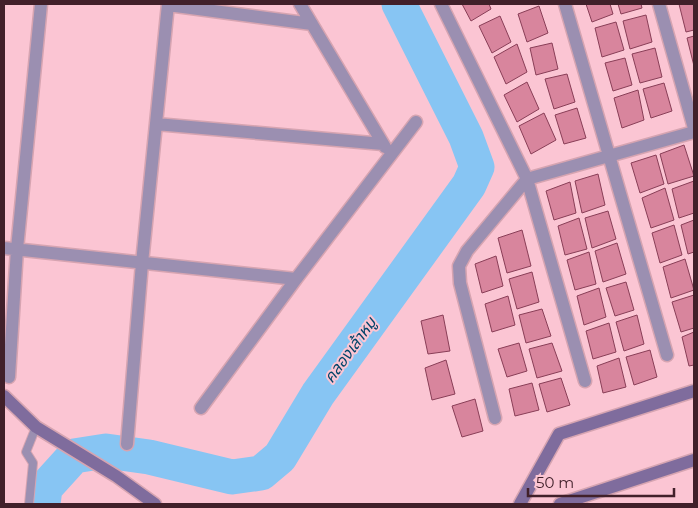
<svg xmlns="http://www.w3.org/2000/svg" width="698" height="508" font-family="Montserrat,'Noto Sans Thai',sans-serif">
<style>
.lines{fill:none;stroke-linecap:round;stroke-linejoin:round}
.river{stroke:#87c5f3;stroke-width:35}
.building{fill:#d8859d;stroke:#893e57}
.lane-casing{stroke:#d6a4b1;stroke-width:10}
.street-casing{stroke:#d6a4b1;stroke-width:15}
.secondary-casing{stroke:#d6a4b1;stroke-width:15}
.lane{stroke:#9b8fb1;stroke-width:8}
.street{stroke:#9b8fb1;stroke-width:12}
.secondary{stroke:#7f6c9d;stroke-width:12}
.labels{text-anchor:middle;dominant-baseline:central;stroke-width:4;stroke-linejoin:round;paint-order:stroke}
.water-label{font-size:16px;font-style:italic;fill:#024469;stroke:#fbc5d3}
</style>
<rect width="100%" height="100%" fill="#fbc5d3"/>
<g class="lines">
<path class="river" d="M43,504L45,488L74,456L106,451L149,457L232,477L261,473L280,457L318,394L469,185L477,167L466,137L399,4"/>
</g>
<path class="building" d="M462,4H489L491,9L471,21Z
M586,4H610L613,14L592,22Z
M618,4H641L642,8L621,14Z
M679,4H694V30L686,32Z
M539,6L548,33L527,42L518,14Z
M646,15L652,42L630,49L623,21Z
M500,16L511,42L492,53L479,26Z
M616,22L624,50L602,57L595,28Z
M694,36V66L687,38Z
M552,43L558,69L536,75L530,48Z
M517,44L527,72L506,84L494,57Z
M655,48L662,77L640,83L632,54Z
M625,58L632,85L613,91L605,63Z
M567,74L575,102L554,109L545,79Z
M527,82L539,109L517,122L504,95Z
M664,83L672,111L651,118L643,89Z
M638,90L644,120L622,128L614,98Z
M577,108L586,138L564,144L555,115Z
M544,113L556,140L531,154L519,126Z
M684,145L694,176L668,184L660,154Z
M656,155L664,184L640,193L631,163Z
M598,174L605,205L582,213L575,181Z
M694,181V213L679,218L672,189Z
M570,182L576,213L554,220L546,191Z
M665,188L674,220L651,228L642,198Z
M608,211L616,239L592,248L585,218Z
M579,218L587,249L565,255L558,226Z
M694,220V252L688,254L681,225Z
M674,225L682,255L660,263L652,233Z
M522,230L531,266L507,273L498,238Z
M617,243L626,274L603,282L595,251Z
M589,252L596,284L575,290L567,260Z
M496,256L503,286L482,293L475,264Z
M685,259L694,290L671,298L663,267Z
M532,272L539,302L517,309L509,279Z
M626,282L634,310L615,316L606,288Z
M599,288L606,317L584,325L577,296Z
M694,295V328L681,332L672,302Z
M508,296L515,325L492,332L485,304Z
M542,309L551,336L526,343L519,315Z
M443,315L450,351L428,354L421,321Z
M637,315L644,344L624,351L616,322Z
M609,323L616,352L593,359L586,331Z
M694,332V365L689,366L682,337Z
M519,343L527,371L507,377L498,349Z
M552,343L562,371L537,378L529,349Z
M650,350L657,377L634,385L626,357Z
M619,358L626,387L603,393L597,366Z
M446,360L455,394L432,400L425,368Z
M561,378L570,405L547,412L539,384Z
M532,383L539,410L515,416L509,389Z
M475,399L483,431L462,437L452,406Z"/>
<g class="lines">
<g class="lane-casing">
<path id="lane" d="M29,504L33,463L26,452L36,427"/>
</g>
<g class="street-casing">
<path id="street" d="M300,4L385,147
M441,4L527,179L585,381
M565,4L667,355
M659,4L694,128
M168,5L312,24
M156,124L383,144
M4,248L296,279L416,122
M9,377L17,249L41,4
M201,408L296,279
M495,418L460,283L459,266L467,251L527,179L694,132
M127,444L142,263L168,4"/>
</g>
<g class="secondary-casing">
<path id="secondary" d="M4,396L36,427L116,476L155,504
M520,504L559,434L694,391
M560,504L694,460"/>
</g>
<use href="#lane" class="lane"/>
<use href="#street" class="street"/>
<use href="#secondary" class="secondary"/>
</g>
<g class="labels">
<g class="water-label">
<text transform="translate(350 350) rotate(-54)">คลองเล้าหมู</text>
</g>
</g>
<rect width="698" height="508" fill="none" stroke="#41202a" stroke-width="10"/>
<path d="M528 488v8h146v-8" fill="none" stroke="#41202a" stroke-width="2.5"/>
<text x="536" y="488" font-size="15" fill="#41202a" stroke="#fbc5d3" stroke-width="4" paint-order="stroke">50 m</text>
</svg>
